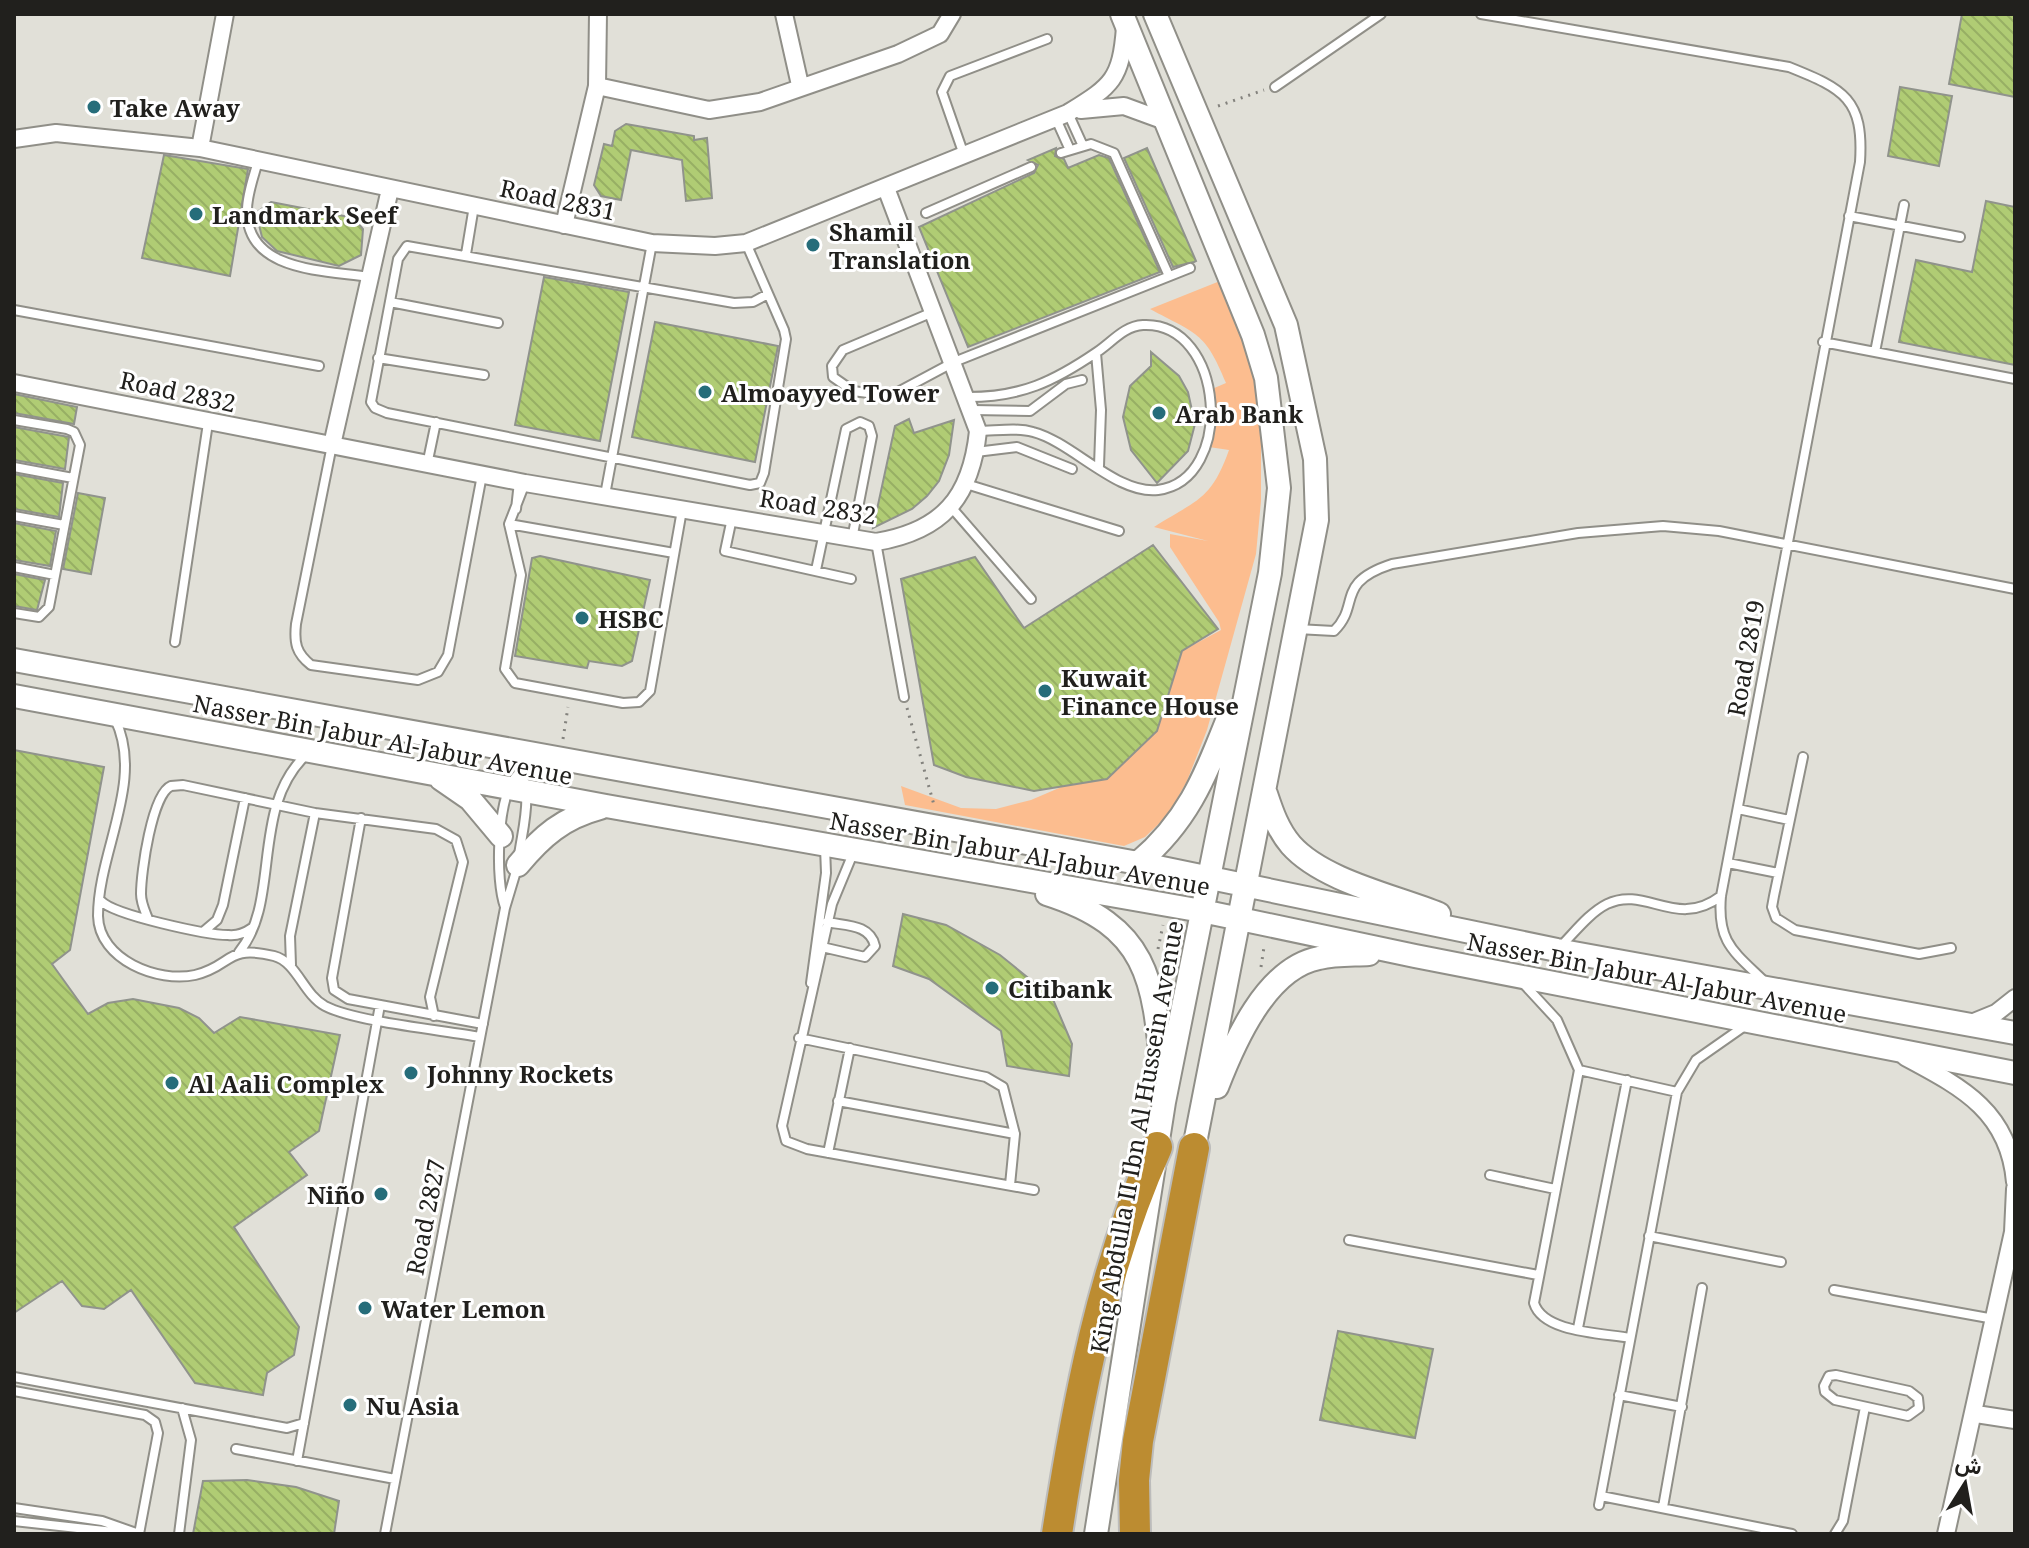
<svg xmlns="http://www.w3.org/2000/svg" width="2029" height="1548" font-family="'Noto Serif',Vazirmatn,serif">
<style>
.grass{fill:#fcbd8f}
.building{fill:url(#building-back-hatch);stroke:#90938c;stroke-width:2}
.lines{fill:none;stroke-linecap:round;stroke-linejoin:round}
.service-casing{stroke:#908f88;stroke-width:12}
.minor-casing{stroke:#908f88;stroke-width:20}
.secondary-casing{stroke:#908f88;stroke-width:26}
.motorway-casing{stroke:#bcbcbb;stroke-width:34}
.path{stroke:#83827d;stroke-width:3;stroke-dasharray:2 6;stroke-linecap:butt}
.service{stroke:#fff;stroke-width:8}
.minor{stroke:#fff;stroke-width:16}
.secondary{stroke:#fff;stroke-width:22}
.motorway{stroke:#bc8c31;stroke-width:30}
.poi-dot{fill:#266d7a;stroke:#fff;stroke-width:3}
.labels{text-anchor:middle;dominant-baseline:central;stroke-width:6;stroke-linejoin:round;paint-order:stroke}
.poi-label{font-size:24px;font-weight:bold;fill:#21201d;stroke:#fff;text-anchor:start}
.street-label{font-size:24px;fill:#21201d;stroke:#fff}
</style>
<defs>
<pattern id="building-back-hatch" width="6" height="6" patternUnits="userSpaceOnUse" patternTransform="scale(2)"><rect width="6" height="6" fill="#b0cc74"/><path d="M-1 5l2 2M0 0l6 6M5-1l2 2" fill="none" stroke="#97af64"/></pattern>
</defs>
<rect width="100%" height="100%" fill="#e1e0d8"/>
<path class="grass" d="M1220,281L1252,368L1261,423V501L1256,554L1207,730L1187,781L1168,815L1145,837L1124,846L905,805L901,786L961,808L996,809L1031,800L1087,776L1182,651L1221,630L1219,622L1170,547V534L1208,541L1154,527C1196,500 1211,501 1229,450L1209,447L1212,389L1226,383C1205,331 1196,334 1150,309Z"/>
<path class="building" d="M1962,14H2015V97L1949,84Z
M1900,87L1952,96L1939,166L1888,156Z
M626,124L694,136V140L707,138L712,198L686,201L682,160L631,150L621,200L601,196L594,185L604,144L612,146L615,131Z
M1056,148L1055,156L1064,159L1068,168L1099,155L1109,158L1160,272L968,347L919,227L1034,173L1038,165L1028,160Z
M1147,148L1196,261L1194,262L1173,267L1124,158Z
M164,155L248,169L230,276L142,258Z
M1986,201L2015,207V365L1899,342L1916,260L1972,272Z
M271,202L354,218L363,229L361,255L339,266L277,251L262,237L256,213Z
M544,277L629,292L600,441L515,425Z
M655,322L778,346L755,462L632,437Z
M1151,352L1179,376L1188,392L1195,424L1188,451L1157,483L1131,450L1123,417L1130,386L1151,366Z
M14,394L77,407L74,424L14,413Z
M909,419L914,433L954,420L949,455L939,481L927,496L912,509L873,528L895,426Z
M14,427L69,437L65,469L14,460Z
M14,474L63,483L59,517L14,509Z
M78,493L105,498L91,574L63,569Z
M14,523L56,531L50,566L14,560Z
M1153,545L1218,629L1182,651L1157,731L1107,779L1034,791L966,777L934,765L901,579L975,557L1024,628Z
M540,556L650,580L632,661L622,666L589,661L587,668L515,656L532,558Z
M14,574L45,580L37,610L14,606Z
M14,750L104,767L70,950L52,964L88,1014L108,1003L133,999L179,1008L199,1018L214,1033L240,1017L340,1035L319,1131L289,1152L307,1175L234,1227L299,1327L294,1355L267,1373L263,1395L195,1383L131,1290L104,1309L82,1306L62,1281L14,1313Z
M903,914L946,925L1000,955L1052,997L1072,1044L1069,1076L1007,1066L1001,1031L929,979L893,966Z
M1338,1331L1433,1349L1415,1438L1320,1420Z
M247,1480L296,1487L339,1501L334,1534H193L203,1481Z"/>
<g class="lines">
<g class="service-casing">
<path id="service" d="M1481,14L1789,67C1844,89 1864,99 1860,162L1721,896C1717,942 1733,951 1764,981
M1275,87L1381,14
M1068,113L1083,146
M1056,119L1070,150
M1061,153L1091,144L1114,153L1169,276
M964,155L942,92L950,76L1047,39
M258,161C254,176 247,194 247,210C246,272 324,270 369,277
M926,213L1031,167
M1849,216L1960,237
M746,243L784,330L786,339L764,473L760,483L750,485L387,413L375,408L371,402L398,259L407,246L734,303L753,302L768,294
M466,254L474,206
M390,302L498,323
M14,310L319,366
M933,312L843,350L832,366L833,377L853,391L883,395L896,393L954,362L1190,268
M1823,342L2015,379
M1875,352L1904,205
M1096,353L1101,410L1099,466
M378,358L484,375
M968,397C1021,397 1053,382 1097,352C1112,342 1124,326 1143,325C1225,321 1236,480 1158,490C1117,495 1072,442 1033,432C1016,427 995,431 978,431
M972,410L1030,411L1066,384L1082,380
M14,420L67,429L74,432L80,445L49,607L39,617L14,613
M332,445L296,624C294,643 296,653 311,665L418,680L438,672L448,655L482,475
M976,452L1017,447L1072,469
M427,465L436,422
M14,467L73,478
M525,483L509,524L521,575L505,669L515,683L623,703L639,702L650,691L682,510
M966,484L1119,531
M605,495L652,243
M951,507L1031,599
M516,509L519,482
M14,516L64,525
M732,518L725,551L851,579
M509,524L674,553
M876,542L904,697
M14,567L55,575
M816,570L846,429L860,422L869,426L872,436L852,539
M1297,629L1334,631C1361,605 1334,583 1392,564L1578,533L1663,526L1719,531L2015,589
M175,642L208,423
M115,719C145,781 98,851 98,916C99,960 158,983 195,975C233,966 225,944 274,956C297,962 303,994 325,1006C356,1022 442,1030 480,1037
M509,755C537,783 524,820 519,855
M1803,757L1774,896L1772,907L1776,918L1795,930L1919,954L1951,948
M1738,809L1789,820
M361,818L332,978L334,990L348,999L483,1024
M854,851L832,904L782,1126L786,1141L807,1149L1034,1190
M1728,863L1778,873
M101,901C114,915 207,935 228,935C237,936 245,933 252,928
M505,907C495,880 497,803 514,779C520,770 530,766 539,762
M148,919C145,911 141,903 141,894C141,872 152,794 171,786L183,785L315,813L436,829L456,840L463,862L430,997L434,1016
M204,931L217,920L223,905L245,798
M822,947L865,957L875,946C870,924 846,926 827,922
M1560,947C1574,933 1589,913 1607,904C1646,885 1676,930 1721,896
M239,952C282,901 249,806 308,753
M291,965L290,936L315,813
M1521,981L1557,1020L1579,1070L1534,1303C1543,1333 1603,1333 1630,1338
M811,983L826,873L825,847
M799,1038L986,1077L1003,1087L1015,1134L1010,1185
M1579,1070L1677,1092
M838,1101L1015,1134
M828,1153L850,1048
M1490,1175L1555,1189
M1649,1236L1781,1262
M1349,1240L1538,1275
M1834,1290L1994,1319
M1578,1328L1627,1080
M1836,1375L1909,1391L1918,1398L1919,1408L1908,1416L1835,1400L1825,1392L1824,1386L1829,1376Z
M14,1377L287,1428L304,1423
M14,1391L145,1415L155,1422L158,1433L139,1534L102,1521L14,1508
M1619,1395L1682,1407
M236,1449L395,1479
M297,1461L380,1005
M1601,1496L1792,1534
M1599,1505L1677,1092L1696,1060L1746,1025
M1663,1507L1702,1288
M14,1521L132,1534
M179,1534L191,1440L182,1408
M385,1534L505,908L517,868
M1835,1534L1843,1521L1865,1407"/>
</g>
<g class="minor-casing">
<path id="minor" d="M784,14L800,85
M597,86L709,110L760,102L898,54L940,34L952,14
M1081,110L1124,106L1165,121
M14,139L56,133L200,148L652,243L715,246L746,243L1068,113C1111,86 1121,81 1125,27
M200,148L225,14
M564,225L597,86L598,14
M14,383L525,483L876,542C942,531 971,498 978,431L886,188
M332,445L390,189
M1969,1024L1996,1013L2015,998
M1905,1057C1961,1087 2009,1111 2015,1182
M1976,1414L2015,1420
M1946,1534L2013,1232L2015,1189"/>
</g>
<g class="secondary-casing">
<path id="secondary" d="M1155,14L1286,325L1315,459L1317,520L1194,1148
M14,660L1138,863L1557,950L2015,1033
M14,696L606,806L1202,911L1415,956L2015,1073
M441,779L470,799L501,836
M1266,794C1272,812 1278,830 1291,845C1323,881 1395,896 1439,914
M1138,863C1189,820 1205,776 1229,716
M518,865C542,836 563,818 600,808
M1047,894C1148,926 1154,979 1162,1073
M1217,1087C1234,1043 1266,968 1319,958C1335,954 1353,955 1369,954
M1096,1534L1164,1102L1270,573L1279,488L1266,378L1253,335L1122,14"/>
</g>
<g class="motorway-casing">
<path id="motorway" d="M1057,1534C1077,1403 1102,1269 1157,1147
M1135,1534L1134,1480L1138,1441L1194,1148"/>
</g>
<path class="path" d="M1218,106L1264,90
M907,708L934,805
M563,739L568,707
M1158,949L1163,925
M1261,967L1264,947"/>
<use href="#service" class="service"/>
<use href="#minor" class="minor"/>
<use href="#secondary" class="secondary"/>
<use href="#motorway" class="motorway"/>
</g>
<g class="poi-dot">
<circle cx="94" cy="107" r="8"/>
<circle cx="196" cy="214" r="8"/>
<circle cx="813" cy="245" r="8"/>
<circle cx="705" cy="392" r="8"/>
<circle cx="1159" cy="413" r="8"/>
<circle cx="582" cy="618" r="8"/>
<circle cx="1045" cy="691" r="8"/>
<circle cx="992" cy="988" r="8"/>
<circle cx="411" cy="1073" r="8"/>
<circle cx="172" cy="1083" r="8"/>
<circle cx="381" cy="1194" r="8"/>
<circle cx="365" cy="1308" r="8"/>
<circle cx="350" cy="1405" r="8"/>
</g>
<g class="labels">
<g class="poi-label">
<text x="110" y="107">Take Away</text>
<text x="212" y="214">Landmark Seef</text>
<text x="829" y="231">Shamil<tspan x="829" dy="28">Translation</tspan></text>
<text x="721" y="392">Almoayyed Tower</text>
<text x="1175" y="413">Arab Bank</text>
<text x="598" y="618">HSBC</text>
<text x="1061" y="677">Kuwait<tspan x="1061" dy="28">Finance House</tspan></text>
<text x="1008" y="988">Citibank</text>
<text x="427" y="1073">Johnny Rockets</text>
<text x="188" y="1083">Al Aali Complex</text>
<text x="365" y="1194" text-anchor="end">Niño</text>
<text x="381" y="1308">Water Lemon</text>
<text x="366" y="1405">Nu Asia</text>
</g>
<g class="street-label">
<text transform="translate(558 199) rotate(12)">Road 2831</text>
<text transform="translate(178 391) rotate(12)">Road 2832</text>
<text transform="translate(818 506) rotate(9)">Road 2832</text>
<text transform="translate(1745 658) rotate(-80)">Road 2819</text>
<text transform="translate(383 739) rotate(11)">Nasser Bin Jabur Al-Jabur Avenue</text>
<text transform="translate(1020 853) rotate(10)">Nasser Bin Jabur Al-Jabur Avenue</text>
<text transform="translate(1657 977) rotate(11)">Nasser Bin Jabur Al-Jabur Avenue</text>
<text transform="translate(1136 1137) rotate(-80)">King Abdulla II Ibn Al Hussein Avenue</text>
<text transform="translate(425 1217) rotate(-79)">Road 2827</text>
</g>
</g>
<rect width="2029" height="1548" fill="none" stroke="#21201d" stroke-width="32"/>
<g transform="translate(1965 1484) rotate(11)" stroke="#ffffff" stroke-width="6" paint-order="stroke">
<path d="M0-6L14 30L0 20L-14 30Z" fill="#21201d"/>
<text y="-12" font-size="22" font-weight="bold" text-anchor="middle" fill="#21201d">ش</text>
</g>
</svg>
